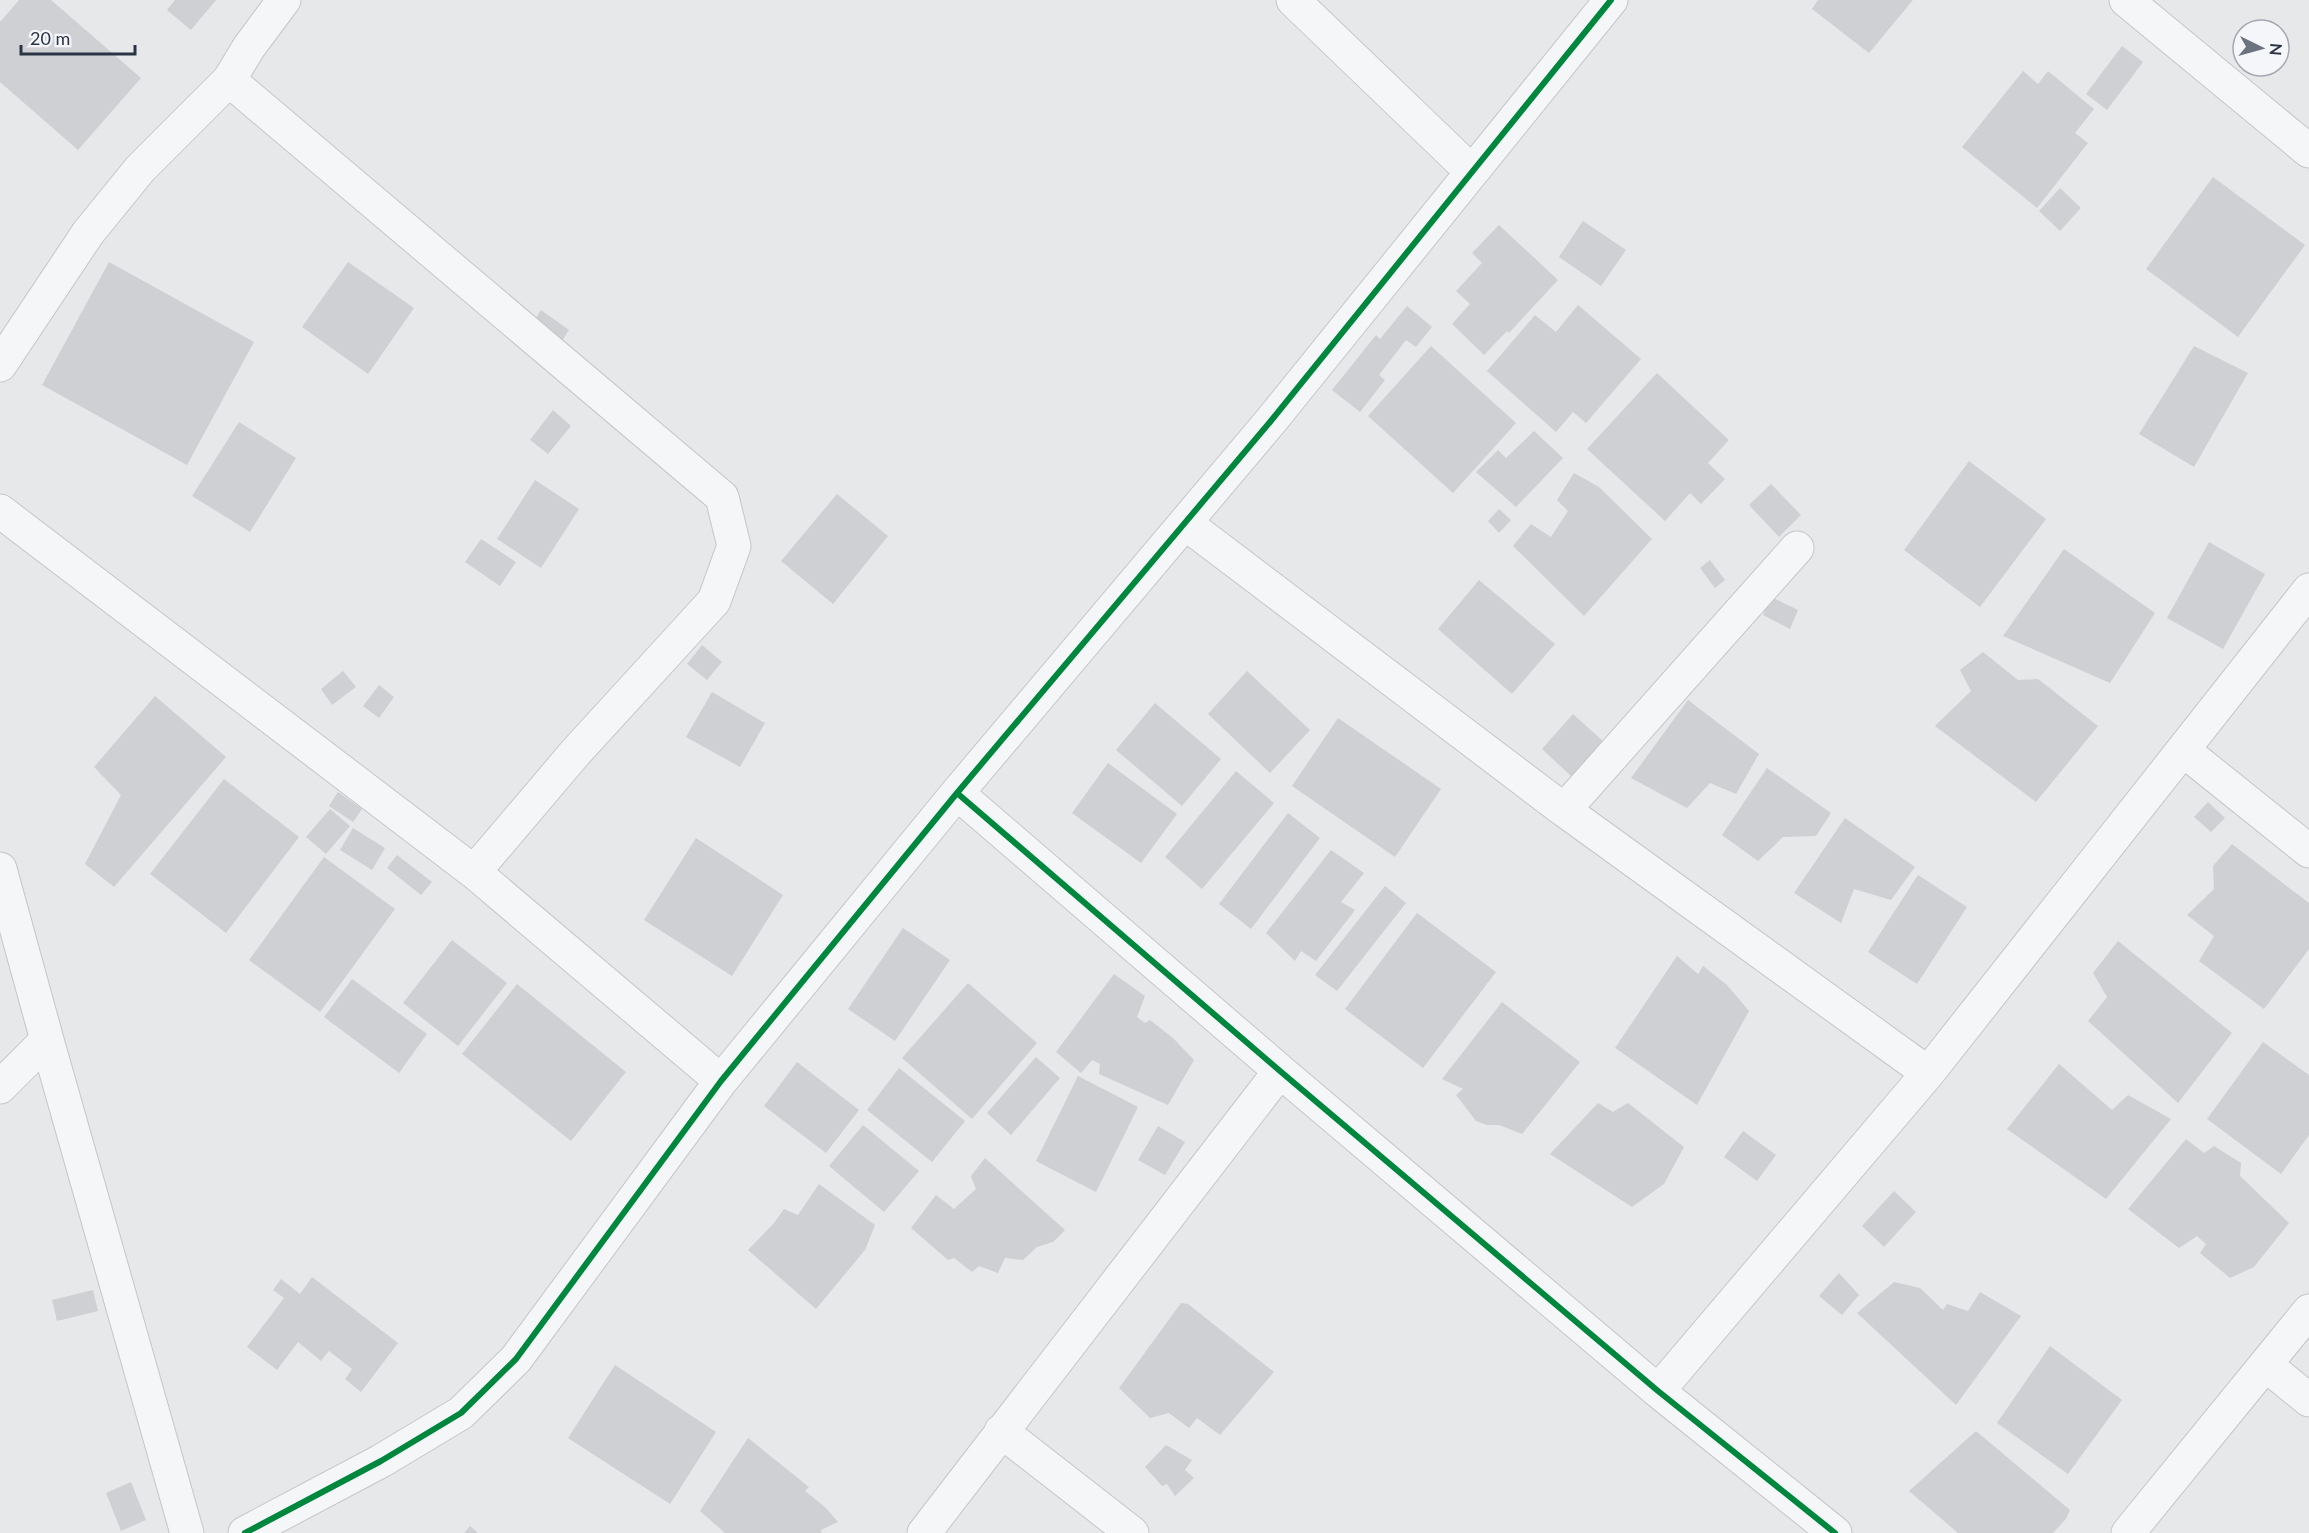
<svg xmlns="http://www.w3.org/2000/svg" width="2309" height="1533" font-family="Lato,sans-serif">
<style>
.building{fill:#ced0d3}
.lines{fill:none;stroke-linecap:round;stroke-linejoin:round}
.street-casing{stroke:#c4c6c8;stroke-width:35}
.street{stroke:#f5f6f7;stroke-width:33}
.cycleway-casing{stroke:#f4f6f9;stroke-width:10}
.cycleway{stroke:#00873e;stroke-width:6}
</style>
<rect width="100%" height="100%" fill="#e6e8ea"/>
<path class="building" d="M19,0H51L141,78L78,150L0,82V22Z
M175,0H216L191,30L167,10Z
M1818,0H1913L1869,53L1812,9Z
M2122,46L2143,62L2107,110L2086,94Z
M2023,71L2038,84L2048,71L2094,109L2075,133L2088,143L2037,208L1962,147Z
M2213,177L2305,245L2238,337L2146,269Z
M2060,188L2081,208L2060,231L2039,211Z
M1583,221L1626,250L1601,286L1559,257Z
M1499,225L1558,280L1509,333L1507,331L1484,355L1452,324L1470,304L1456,291L1482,263L1472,253Z
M109,262L254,342L187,465L42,385Z
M348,262L414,308L368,374L302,327Z
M1578,305L1641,359L1586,423L1573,412L1556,432L1487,371L1535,315L1556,332Z
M1407,306L1432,327L1416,347L1406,340L1379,375L1385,380L1360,412L1332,390L1376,335L1380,339Z
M541,310L569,330L562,341L534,321Z
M1431,346L1516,423L1453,493L1368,416Z
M2194,346L2248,373L2194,467L2139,434Z
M1657,373L1729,440L1708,463L1725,479L1701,504L1690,493L1665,521L1587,449Z
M553,410L571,426L548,454L530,440Z
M239,422L296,458L250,532L192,496Z
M1534,431L1563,458L1516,507L1476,472L1498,450L1506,458Z
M1969,461L2046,519L1980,607L1904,550Z
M1574,473L1599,487L1652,539L1584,616L1513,546L1531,524L1551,537L1568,511L1557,500Z
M535,480L579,509L541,568L497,539Z
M1771,484L1801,515L1779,537L1749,505Z
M837,494L888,536L833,604L781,561Z
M1499,509L1511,520L1499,533L1488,521Z
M481,539L516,562L500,586L465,562Z
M2209,542L2265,574L2223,649L2167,618Z
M2064,549L2155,613L2110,683L2003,636Z
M1710,560L1725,580L1715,588L1700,568Z
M1479,580L1555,644L1512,694L1438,629Z
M1771,597L1798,610L1790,629L1763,615Z
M702,645L722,662L707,680L687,664Z
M1983,652L2018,680L2038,679L2098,726L2036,802L1935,726L1971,691L1960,670Z
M343,671L356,687L332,705L321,689Z
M1247,671L1310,730L1270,773L1208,714Z
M379,685L394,697L379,718L363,706Z
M712,692L765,723L740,767L686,737Z
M155,696L226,757L114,887L85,864L121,795L94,767Z
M1688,700L1759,754L1736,794L1710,783L1687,808L1631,778Z
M1155,703L1221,759L1182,806L1116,750Z
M1573,714L1604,742L1572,777L1542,749Z
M1338,718L1441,789L1395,857L1292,786Z
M1108,763L1177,814L1141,863L1072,813Z
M1767,768L1831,813L1816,836L1783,837L1758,861L1722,835Z
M1236,771L1274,803L1202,889L1165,857Z
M224,779L299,837L226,933L150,874Z
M338,792L362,809L353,822L329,806Z
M2208,802L2225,818L2211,832L2194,817Z
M330,809L350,826L326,854L306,837Z
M1288,813L1320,838L1251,929L1219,904Z
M1845,818L1915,867L1891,900L1854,889L1841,923L1794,893Z
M353,828L385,848L372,870L340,850Z
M696,838L783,895L732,976L644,920Z
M2232,844L2309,903V949L2264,1009L2199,961L2214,936L2187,915L2214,889L2213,866Z
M1331,850L1364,873L1341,902L1355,910L1316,961L1301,951L1295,961L1266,933Z
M397,855L432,882L421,895L387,868Z
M324,857L395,909L320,1012L249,960Z
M1918,875L1967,907L1917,984L1868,952Z
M1385,886L1406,903L1337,991L1315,975Z
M1417,913L1496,972L1423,1068L1345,1009Z
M903,928L950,960L895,1041L848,1009Z
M452,940L507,983L458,1046L403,1003Z
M2118,941L2232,1033L2178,1103L2088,1021L2107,997L2093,973Z
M1677,956L1698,974L1703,966L1727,985L1749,1011L1697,1105L1615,1048Z
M1114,974L1145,996L1137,1017L1145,1023L1150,1020L1173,1038L1194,1060L1168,1105L1099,1074L1100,1064L1092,1060L1081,1073L1056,1052Z
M352,979L427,1034L399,1073L324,1017Z
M968,983L1037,1043L972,1119L902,1058Z
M517,984L626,1072L571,1141L462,1054Z
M1502,1002L1580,1062L1522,1134L1499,1125H1487L1476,1121L1456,1095L1463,1089L1442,1079Z
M2263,1042L2309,1075V1135L2281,1174L2207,1119Z
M1036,1057L1060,1078L1011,1135L987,1113Z
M797,1062L859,1110L826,1153L764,1106Z
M2059,1064L2112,1110L2128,1095L2171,1119L2106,1199L2007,1129Z
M899,1068L965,1121L932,1162L867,1110Z
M1078,1076L1138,1107L1096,1192L1036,1161Z
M1598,1103L1613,1112L1628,1103L1684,1147L1664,1184L1632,1207L1550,1154Z
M863,1125L919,1171L884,1212L829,1166Z
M1158,1126L1185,1142L1165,1175L1138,1160Z
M1743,1131L1776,1155L1757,1181L1724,1157Z
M2186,1139L2204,1153L2214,1146L2241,1163L2240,1176L2289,1223L2254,1267L2230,1278L2200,1253L2206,1244L2197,1236L2179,1248L2128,1209Z
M985,1158L1065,1230L1053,1242L1037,1247L1023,1260L1005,1258L998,1273L979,1266L972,1272L954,1258L948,1260L911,1228L936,1195L954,1209L976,1189L971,1176Z
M819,1184L875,1225L865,1250L816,1309L748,1250L774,1223L784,1209L798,1215Z
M1894,1191L1916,1212L1884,1247L1862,1226Z
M1839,1273L1859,1295L1842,1315L1819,1296Z
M312,1277L398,1343L361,1392L345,1379L352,1369L329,1351L321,1361L298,1342L277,1370L247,1347L284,1298L273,1290L281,1279L300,1294Z
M1894,1282L1920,1288L1943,1310L1947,1304L1968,1311L1980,1292L2021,1316L1956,1405L1857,1313Z
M93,1290L98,1311L57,1321L52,1300Z
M1181,1303L1188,1304L1274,1372L1220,1435L1197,1418L1189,1428L1169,1413L1150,1418L1119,1388Z
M2050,1346L2122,1400L2068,1474L1997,1423Z
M615,1365L716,1432L670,1504L568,1438Z
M1976,1431L2070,1510L2066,1519L2053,1533H1958L1909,1491Z
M748,1438L809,1487L805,1491L825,1507L838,1522L821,1530V1533H725L700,1511Z
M1166,1445L1192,1460L1185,1470L1194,1478L1175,1496L1167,1484L1162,1486L1145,1467Z
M131,1482L146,1520L121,1531L106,1493Z
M470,1526L478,1533H464Z"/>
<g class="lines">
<g class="street-casing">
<path id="street" d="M1293,0L1471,171
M2126,0L2309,151
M229,80L722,497L734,546L714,601L575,753L474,872
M0,365L88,233L140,169L229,80L249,47L284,0
M0,511L474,872L721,1081
M1185,523L1564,810L1928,1073
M2183,750L2309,851
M957,793L1280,1071L1658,1391L1835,1533
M1564,810L1797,548
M0,869L47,1040L0,1087
M47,1040L187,1533
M2266,1365L2309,1400
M1658,1391L1928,1073L2309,590
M1001,1431L1132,1533
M245,1533L381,1461L461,1413L516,1359L721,1081L957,793L1270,422L1611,0
M924,1533L1280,1071
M2128,1533L2309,1311"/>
</g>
<use href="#street" class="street"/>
<g class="cycleway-casing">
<path id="cycleway" d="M957,793L1280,1071L1658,1391L1835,1533
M245,1533L381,1461L461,1413L516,1359L721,1081L957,793L1270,422L1611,0"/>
</g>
<use href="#cycleway" class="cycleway"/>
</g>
<g transform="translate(2261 48) rotate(95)"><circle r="28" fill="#f4f6f9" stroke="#a4a8b1" stroke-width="1.5"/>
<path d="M0-4.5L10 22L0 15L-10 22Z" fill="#6c737f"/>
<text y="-9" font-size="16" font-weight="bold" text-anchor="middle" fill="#2b3445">N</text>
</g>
<path d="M21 45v9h114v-9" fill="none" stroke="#2b3445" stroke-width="3"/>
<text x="30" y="45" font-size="18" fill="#2b3445" stroke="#f4f6f9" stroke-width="4.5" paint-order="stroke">20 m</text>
</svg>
